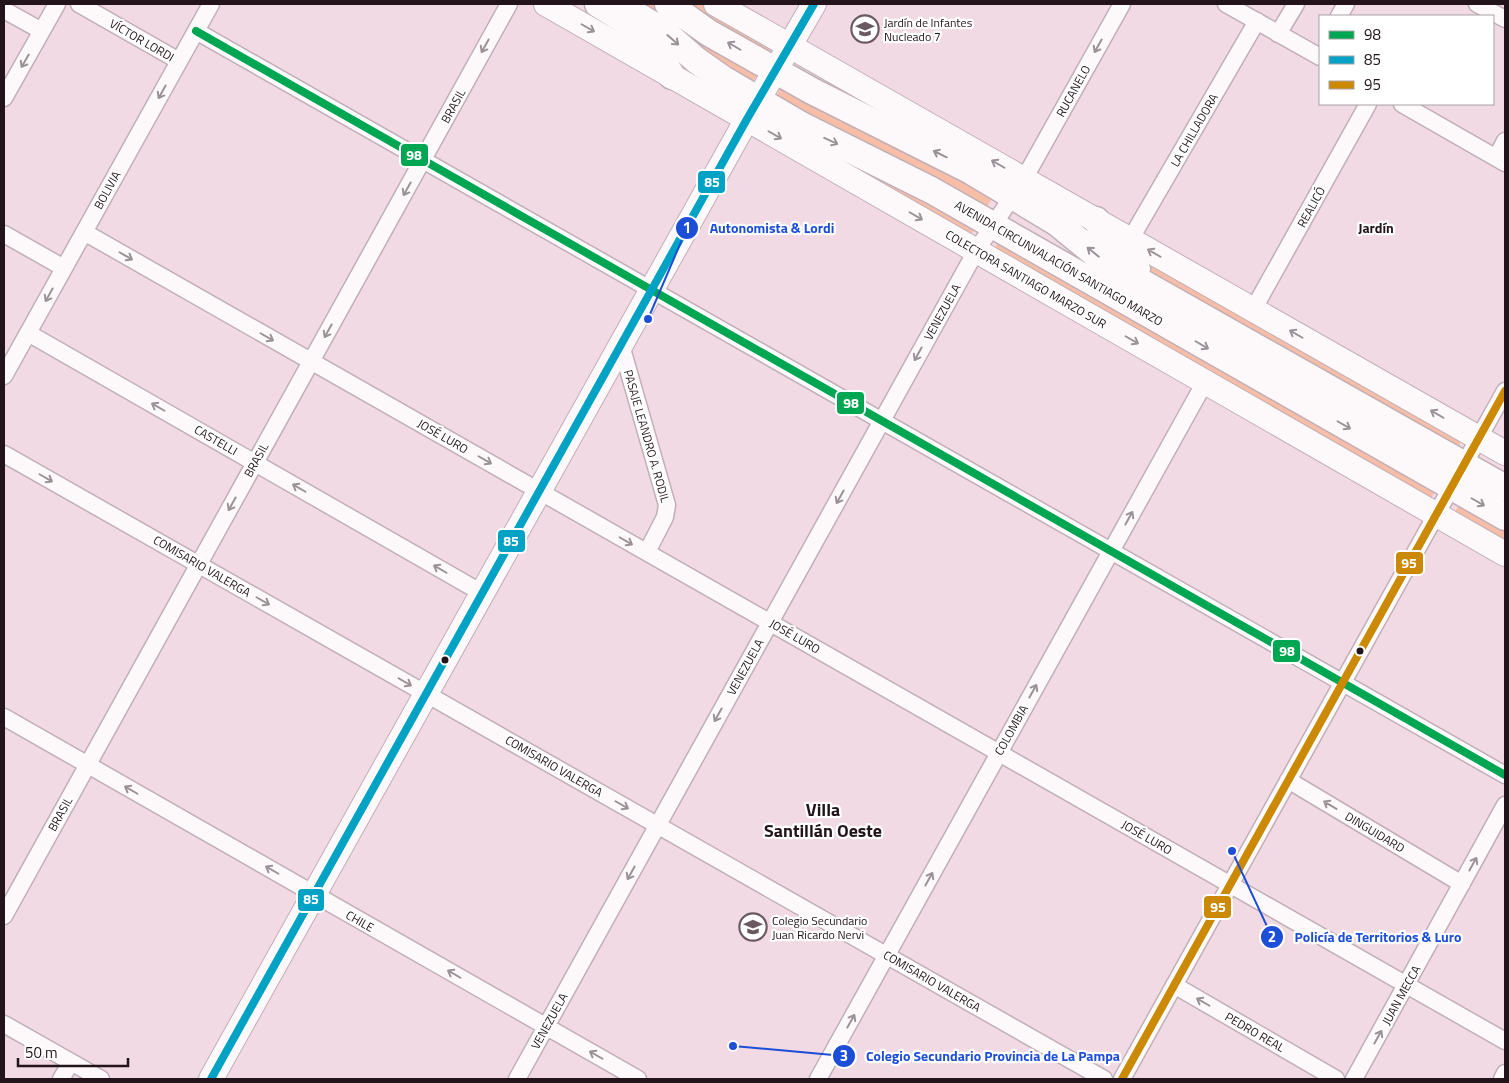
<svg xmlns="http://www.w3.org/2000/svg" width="1509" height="1083" font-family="'Titillium Web',sans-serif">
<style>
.green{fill:#f7bda6}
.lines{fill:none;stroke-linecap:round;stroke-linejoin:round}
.street-casing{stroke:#c1afb7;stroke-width:19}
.secondary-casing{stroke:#c1afb7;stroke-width:26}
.primary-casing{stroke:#c1afb7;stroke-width:29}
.street{stroke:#fdf9fb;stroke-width:16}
.secondary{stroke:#fdf9fb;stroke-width:24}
.primary{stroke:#fdf9fb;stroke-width:26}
.bus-1-casing{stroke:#fff;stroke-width:11}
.bus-2-casing{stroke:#fff;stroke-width:11}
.bus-3-casing{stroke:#fff;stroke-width:11}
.bus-1{stroke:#00a651;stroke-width:8}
.bus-2{stroke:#02a2c5;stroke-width:8}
.bus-3{stroke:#cc8905;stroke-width:8}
.oneway{stroke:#9a9296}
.bus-dot{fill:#22141a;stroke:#fff;stroke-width:2}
.labels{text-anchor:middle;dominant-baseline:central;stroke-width:4.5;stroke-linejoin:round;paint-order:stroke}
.poi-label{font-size:12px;fill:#22141a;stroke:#fff;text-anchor:start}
.street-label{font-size:12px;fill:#22141a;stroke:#fff}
.neighbourhood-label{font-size:14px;font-weight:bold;fill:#22141a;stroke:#fff}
.district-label{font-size:18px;font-weight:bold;fill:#22141a;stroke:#fff}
.leader{fill:none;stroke:#1d4ed8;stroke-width:2}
.callout-dot{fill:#1d4ed8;stroke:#fff;stroke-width:2}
.mark-label{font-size:15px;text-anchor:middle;font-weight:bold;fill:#fff}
.callout-label{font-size:14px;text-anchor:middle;font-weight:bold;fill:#1d4ed8;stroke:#fff;stroke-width:4.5;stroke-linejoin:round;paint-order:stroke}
.line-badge{stroke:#fff;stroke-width:2}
.badge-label{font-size:14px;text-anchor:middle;font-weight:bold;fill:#fff}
</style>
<rect width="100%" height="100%" fill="#f1dae4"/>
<path class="green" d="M633,4H653L759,72L751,85Z
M682,4H701L767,41L771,47L769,53Z
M782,85L993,197L985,210L775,99Z
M793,135L886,174L975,229L970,235Z
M998,242L1436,489L1430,500L995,249Z
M1119,242L1463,438L1457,449L1235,327L1187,292L1135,262Z
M1461,502L1505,525V546L1454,513Z"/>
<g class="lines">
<g class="street-casing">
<path id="street" d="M79,4L179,61
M1226,4L1320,57
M1477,4L1505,19
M4,10L42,31
M1339,16L1346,4
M196,31L1505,775
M1278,34L1296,4
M4,98L57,4
M1402,104L1505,163
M1496,158L1505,141
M84,232L1505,1041
M4,234L64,268
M1130,240L1257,21
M1253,310L1368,104
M28,333L482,593
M621,345L667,505L665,517L647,552
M4,376L211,4
M4,454L1104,1079
M4,717L638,1079
M1288,780L1462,884
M4,916L509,4
M1174,985L1336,1079
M4,1024L101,1079
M61,1079L71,1062
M517,1079L976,251L1024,179L1122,4
M818,1079L1205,382
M1122,1079L1505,391
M1354,1079L1505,805
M1502,1079L1505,1073"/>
</g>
<g class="secondary-casing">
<path id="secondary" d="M546,4L1505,554
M716,4L1505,453
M211,1079L747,119L814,4"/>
</g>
<g class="primary-casing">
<path id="primary" d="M598,4L646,34L672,76
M618,4L663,31L696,60L723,79L801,125L931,190L1505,517
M668,4L709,33L812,91L971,171L1056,222L1099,257L1120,270L1505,488
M1096,220L1121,256L1137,269"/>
</g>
<use href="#street" class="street"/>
<use href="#secondary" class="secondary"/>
<use href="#primary" class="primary"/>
<g class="bus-1-casing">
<path id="bus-1" d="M196,31L1505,775"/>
</g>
<g class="bus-2-casing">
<path id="bus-2" d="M211,1079L747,119L814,4"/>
</g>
<g class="bus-3-casing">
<path id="bus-3" d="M1122,1079L1505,391"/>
</g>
<use href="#bus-1" class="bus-1"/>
<use href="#bus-2" class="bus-2"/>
<use href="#bus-3" class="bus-3"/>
</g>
<defs><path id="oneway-shaft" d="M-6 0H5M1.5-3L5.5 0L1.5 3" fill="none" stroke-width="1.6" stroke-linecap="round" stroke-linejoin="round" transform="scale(1.25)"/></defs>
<g class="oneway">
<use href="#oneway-shaft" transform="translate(588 28) rotate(30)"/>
<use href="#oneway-shaft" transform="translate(673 40) rotate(41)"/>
<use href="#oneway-shaft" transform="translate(485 46) rotate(119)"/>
<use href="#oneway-shaft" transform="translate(734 46) rotate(-150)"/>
<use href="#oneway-shaft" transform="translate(1098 46) rotate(119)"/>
<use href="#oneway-shaft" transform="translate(25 61) rotate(120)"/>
<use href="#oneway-shaft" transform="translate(162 92) rotate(119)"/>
<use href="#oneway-shaft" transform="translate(775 135) rotate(30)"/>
<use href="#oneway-shaft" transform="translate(831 141) rotate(25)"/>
<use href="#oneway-shaft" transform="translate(940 154) rotate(-154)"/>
<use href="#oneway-shaft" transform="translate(998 164) rotate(-150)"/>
<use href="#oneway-shaft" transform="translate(407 189) rotate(119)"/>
<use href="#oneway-shaft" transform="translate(916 216) rotate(30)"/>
<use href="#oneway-shaft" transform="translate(1093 252) rotate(-141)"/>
<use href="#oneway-shaft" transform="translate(1154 253) rotate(-150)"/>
<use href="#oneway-shaft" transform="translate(126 256) rotate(30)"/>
<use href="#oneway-shaft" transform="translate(49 295) rotate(119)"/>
<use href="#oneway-shaft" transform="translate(328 331) rotate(119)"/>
<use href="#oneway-shaft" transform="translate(1296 334) rotate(-150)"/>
<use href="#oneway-shaft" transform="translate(267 337) rotate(30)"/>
<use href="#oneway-shaft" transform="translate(1132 340) rotate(30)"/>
<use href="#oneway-shaft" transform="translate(1202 345) rotate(30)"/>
<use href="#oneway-shaft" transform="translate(918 354) rotate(119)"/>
<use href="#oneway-shaft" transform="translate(158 407) rotate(-150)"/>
<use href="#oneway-shaft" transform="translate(1437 414) rotate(-150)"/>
<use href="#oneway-shaft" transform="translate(1344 425) rotate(30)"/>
<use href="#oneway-shaft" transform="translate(485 460) rotate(30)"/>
<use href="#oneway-shaft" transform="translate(46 478) rotate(30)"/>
<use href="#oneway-shaft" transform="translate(299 488) rotate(-150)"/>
<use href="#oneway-shaft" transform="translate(840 497) rotate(119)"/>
<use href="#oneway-shaft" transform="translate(1478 502) rotate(30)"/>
<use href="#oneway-shaft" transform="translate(232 504) rotate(119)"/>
<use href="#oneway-shaft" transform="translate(1129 518) rotate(-61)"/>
<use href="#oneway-shaft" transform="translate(626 541) rotate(30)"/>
<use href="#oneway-shaft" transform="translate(440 569) rotate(-150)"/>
<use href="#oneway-shaft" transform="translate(263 601) rotate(30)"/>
<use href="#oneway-shaft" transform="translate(405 682) rotate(30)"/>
<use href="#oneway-shaft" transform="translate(1033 691) rotate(-61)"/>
<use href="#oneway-shaft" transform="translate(718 715) rotate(119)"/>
<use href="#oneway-shaft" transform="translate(131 790) rotate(-150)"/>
<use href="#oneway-shaft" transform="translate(622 805) rotate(30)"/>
<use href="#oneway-shaft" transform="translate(1330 805) rotate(-149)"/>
<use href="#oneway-shaft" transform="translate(1473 864) rotate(-61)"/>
<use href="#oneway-shaft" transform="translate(272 870) rotate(-150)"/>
<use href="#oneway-shaft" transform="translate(631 873) rotate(119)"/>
<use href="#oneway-shaft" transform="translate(929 879) rotate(-61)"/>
<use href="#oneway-shaft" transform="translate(454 974) rotate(-150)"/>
<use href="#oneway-shaft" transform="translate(1203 1002) rotate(-150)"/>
<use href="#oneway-shaft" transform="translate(851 1021) rotate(-61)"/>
<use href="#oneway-shaft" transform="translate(1378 1037) rotate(-61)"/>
<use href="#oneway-shaft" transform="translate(596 1055) rotate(-150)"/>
</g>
<defs>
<g id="school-ring" transform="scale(1.4375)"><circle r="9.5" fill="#fff" stroke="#6a5961" stroke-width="1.5"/><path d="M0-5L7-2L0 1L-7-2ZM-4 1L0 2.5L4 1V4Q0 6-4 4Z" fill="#6a5961"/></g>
</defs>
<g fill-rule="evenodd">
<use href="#school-ring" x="865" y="29"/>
<use href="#school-ring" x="753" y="927"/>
</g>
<g class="bus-dot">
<circle cx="1360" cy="651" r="4.5"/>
<circle cx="445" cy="660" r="4.5"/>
</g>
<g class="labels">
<g class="poi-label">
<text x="884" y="22">Jardín de Infantes<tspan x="884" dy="14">Nucleado 7</tspan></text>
<text x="772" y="920">Colegio Secundario<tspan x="772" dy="14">Juan Ricardo Nervi</tspan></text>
</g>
<g class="street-label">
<text transform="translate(142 40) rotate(30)">VÍCTOR LORDI</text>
<text transform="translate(1073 91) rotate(-61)">RUCANELO</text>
<text transform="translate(453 106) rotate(-61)">BRASIL</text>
<text transform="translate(1194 130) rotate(-60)">LA CHILLADORA</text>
<text transform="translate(107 190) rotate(-61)">BOLIVIA</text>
<text transform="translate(1311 207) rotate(-61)">REALICÓ</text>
<text transform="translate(1059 263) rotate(30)">AVENIDA CIRCUNVALACIÓN SANTIAGO MARZO</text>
<text transform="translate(1026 279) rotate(30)">COLECTORA SANTIAGO MARZO SUR</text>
<text transform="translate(942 312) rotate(-61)">VENEZUELA</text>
<text transform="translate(443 436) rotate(30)">JOSÉ LURO</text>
<text transform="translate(647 436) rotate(74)">PASAJE LEANDRO A. RODIL</text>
<text transform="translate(216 440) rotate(30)">CASTELLI</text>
<text transform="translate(256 460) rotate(-61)">BRASIL</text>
<text transform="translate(202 566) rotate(30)">COMISARIO VALERGA</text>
<text transform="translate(795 636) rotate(30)">JOSÉ LURO</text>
<text transform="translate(745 667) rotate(-61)">VENEZUELA</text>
<text transform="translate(1011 730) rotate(-61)">COLOMBIA</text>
<text transform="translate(554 766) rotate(30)">COMISARIO VALERGA</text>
<text transform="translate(60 814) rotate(-61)">BRASIL</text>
<text transform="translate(1375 832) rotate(31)">DINGUIDARD</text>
<text transform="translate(1147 837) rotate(30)">JOSÉ LURO</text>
<text transform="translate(360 921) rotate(30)">CHILE</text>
<text transform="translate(932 981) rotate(30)">COMISARIO VALERGA</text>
<text transform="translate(1401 995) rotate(-61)">JUAN MECCA</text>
<text transform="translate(549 1021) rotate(-61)">VENEZUELA</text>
<text transform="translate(1255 1032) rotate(30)">PEDRO REAL</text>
</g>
<g class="neighbourhood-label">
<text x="1376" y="227">Jardín</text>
</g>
<g class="district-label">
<text x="823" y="809">Villa<tspan x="823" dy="21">Santillán Oeste</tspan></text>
</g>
</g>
<path class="leader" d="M648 319L687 228M1232 851L1272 937M733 1046L844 1056"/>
<g class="callout-dot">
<circle cx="648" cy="319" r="5"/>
<circle cx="1232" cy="851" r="5"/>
<circle cx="733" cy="1046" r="5"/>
<circle cx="687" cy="228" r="12"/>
<circle cx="1272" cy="937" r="12"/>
<circle cx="844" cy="1056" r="12"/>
</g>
<g class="mark-label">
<text x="687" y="233">1</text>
<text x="1272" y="942">2</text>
<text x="844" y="1061">3</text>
</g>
<g class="callout-label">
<text x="772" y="233">Autonomista &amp; Lordi</text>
<text x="1378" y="942">Policía de Territorios &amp; Luro</text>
<text x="993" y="1061">Colegio Secundario Provincia de La Pampa</text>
</g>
<g class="line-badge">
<rect x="400" y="143" width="29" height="24" rx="5" fill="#00a651"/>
<rect x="697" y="170" width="29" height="24" rx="5" fill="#02a2c5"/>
<rect x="836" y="391" width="29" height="24" rx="5" fill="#00a651"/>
<rect x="497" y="529" width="29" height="24" rx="5" fill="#02a2c5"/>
<rect x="1395" y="551" width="29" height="24" rx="5" fill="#cc8905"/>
<rect x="1272" y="639" width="29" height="24" rx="5" fill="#00a651"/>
<rect x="297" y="888" width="28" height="24" rx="5" fill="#02a2c5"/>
<rect x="1203" y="895" width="29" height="24" rx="5" fill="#cc8905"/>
</g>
<g class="badge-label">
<text x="414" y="160">98</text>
<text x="712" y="187">85</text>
<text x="851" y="408">98</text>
<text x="511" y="546">85</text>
<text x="1409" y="568">95</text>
<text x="1287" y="656">98</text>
<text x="311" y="904">85</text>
<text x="1218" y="912">95</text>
</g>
<rect width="1509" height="1083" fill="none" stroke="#22141a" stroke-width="10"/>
<rect x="1319" y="15" width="175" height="90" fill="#ffffff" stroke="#a7a1a3"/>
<rect x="1329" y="31" width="25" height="8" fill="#00a651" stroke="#a7a1a3"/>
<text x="1364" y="40" font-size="15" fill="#22141a">98</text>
<rect x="1329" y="56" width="25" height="8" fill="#02a2c5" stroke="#a7a1a3"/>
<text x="1364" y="65" font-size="15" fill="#22141a">85</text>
<rect x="1329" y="81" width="25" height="8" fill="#cc8905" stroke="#a7a1a3"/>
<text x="1364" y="90" font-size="15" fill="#22141a">95</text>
<path d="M18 1058v8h110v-8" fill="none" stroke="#22141a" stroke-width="2.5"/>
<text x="25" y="1058" font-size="15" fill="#22141a" stroke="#ffffff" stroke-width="4" paint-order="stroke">50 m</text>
</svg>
